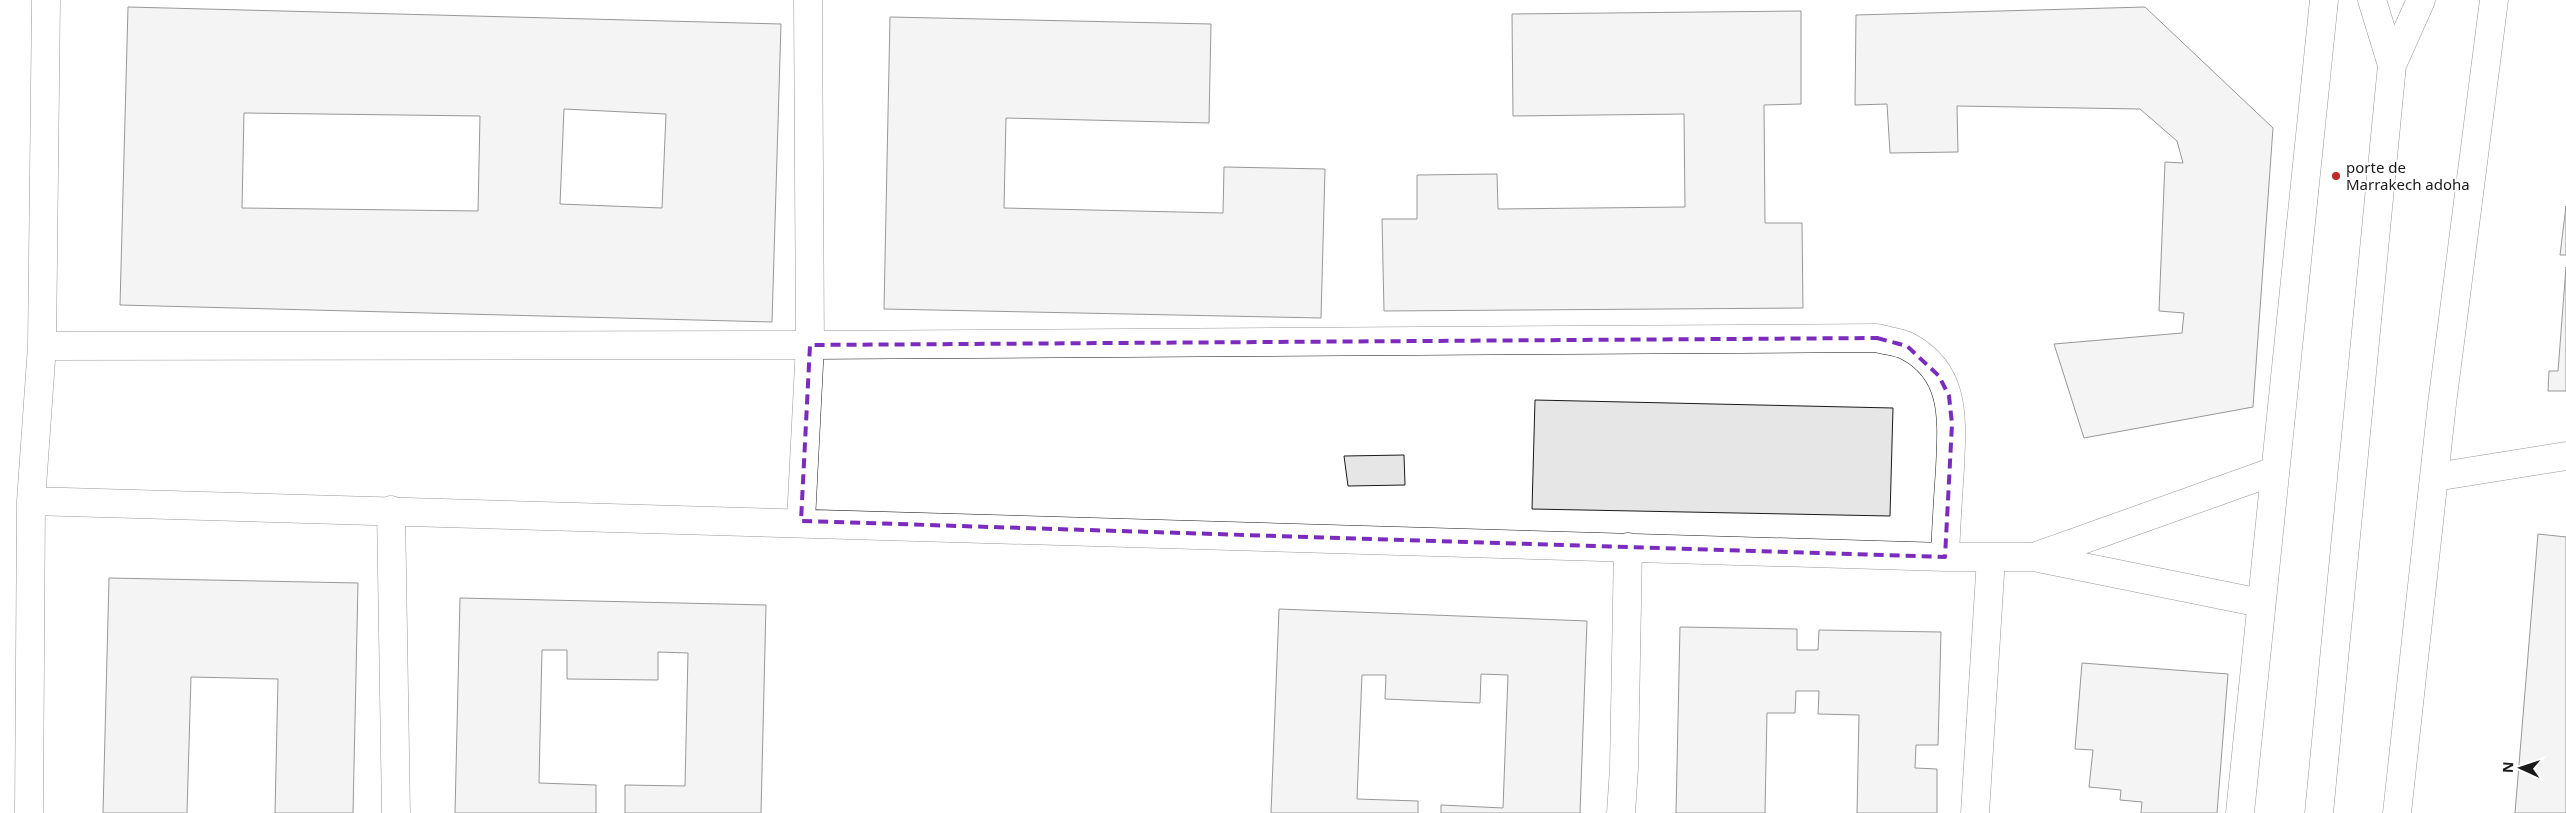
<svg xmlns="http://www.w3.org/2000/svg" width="2566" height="813" font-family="'Noto Sans',sans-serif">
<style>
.building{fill:#e6e6e6;stroke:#1a1a1a;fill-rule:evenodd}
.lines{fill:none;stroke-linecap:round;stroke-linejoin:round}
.minor-casing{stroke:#1a1a1a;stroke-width:29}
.secondary-casing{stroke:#1a1a1a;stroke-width:29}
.minor{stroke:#fff;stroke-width:28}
.secondary{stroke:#fff;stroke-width:28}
.marked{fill:none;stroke:#7b2cbf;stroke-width:4;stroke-dasharray:10 6;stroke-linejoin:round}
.poi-dot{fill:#c62828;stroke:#fff;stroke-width:2}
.labels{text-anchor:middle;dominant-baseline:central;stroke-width:4;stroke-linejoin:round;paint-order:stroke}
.poi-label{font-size:15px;fill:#1a1a1a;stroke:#fff;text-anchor:start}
</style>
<rect width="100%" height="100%" fill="#fff"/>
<path class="building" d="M128,7L781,24L772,322L120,305ZM564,109L666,114L662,208L560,204ZM244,113L480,116L478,211L242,208Z
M2145,7L2273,128L2253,407L2084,438L2054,344L2182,333L2184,313L2159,311L2165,162L2183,163L2177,141L2140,109L1957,106L1958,152L1890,153L1887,104L1855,105L1856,15Z
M1801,11V104L1764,105L1765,223H1802L1803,308L1384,311L1382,219H1417V175L1497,174L1498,209L1685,207L1684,114L1513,116L1512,14Z
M890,17L1211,24L1209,123L1006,118L1004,208L1223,213L1224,167L1325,169L1321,318L884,309Z
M2566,206V255H2560Z
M2566,267V391H2548L2549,371H2558Z
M1535,400L1893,408L1890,516L1532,509Z
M1404,455L1405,485L1348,486L1344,456Z
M2538,534L2566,537V813H2515Z
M109,578L358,583L353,813H275L278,679L191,677L187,813H103Z
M460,598L766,605L761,813H625V785L685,786L688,653L658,652V680L567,679V650H542L539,783L596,785V813H455Z
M1279,609L1587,621L1580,813H1441V805L1503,808L1508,675L1481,674L1480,703L1385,699L1386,675H1362L1357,799L1418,801V813H1271Z
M1680,627L1797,629V650H1818L1819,630L1941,632L1938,745H1916L1915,768L1937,769V813H1857L1859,715L1818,714L1819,691H1796L1795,713H1767L1765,813H1676Z
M2082,663L2228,674L2217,813H2141L2142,802L2120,800L2121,790L2089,787L2093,750L2075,749Z"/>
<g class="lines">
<g class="minor-casing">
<path id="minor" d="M42,346L810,345L1877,338C1887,341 1899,342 1907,346C1957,372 1952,421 1950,468C1948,498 1946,527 1945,557
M2435,477L2566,456
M31,501L1945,557H2034L2261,603
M391,510L396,813
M801,521L810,345L808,0
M2034,557L2275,471
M29,813L31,501L42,346L46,0
M1621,813L1624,768L1628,547
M1975,813L1991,558
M2240,813L2324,0
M2397,813L2442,404L2494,0"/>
</g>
<g class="secondary-casing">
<path id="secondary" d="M2372,0L2392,65
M2319,813L2392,65L2421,0"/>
</g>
<use href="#minor" class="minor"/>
<use href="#secondary" class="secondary"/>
</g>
<path d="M0 0H2566V813H0ZM1877,338L1907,346L1939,376L1949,396L1952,424L1945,557L801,521L810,345Z" fill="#fff" fill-opacity=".55" fill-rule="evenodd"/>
<path class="marked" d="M1877,338L1907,346L1939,376L1949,396L1952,424L1945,557L801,521L810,345Z"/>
<circle class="poi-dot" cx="2336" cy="176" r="5"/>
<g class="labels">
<g class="poi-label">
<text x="2346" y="167">porte de<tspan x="2346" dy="17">Marrakech adoha</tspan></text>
</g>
</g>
<g transform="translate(2521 768) rotate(273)" stroke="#ffffff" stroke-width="4" paint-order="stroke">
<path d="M0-4L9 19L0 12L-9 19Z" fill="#1a1a1a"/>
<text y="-8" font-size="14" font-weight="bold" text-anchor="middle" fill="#1a1a1a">N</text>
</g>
</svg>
